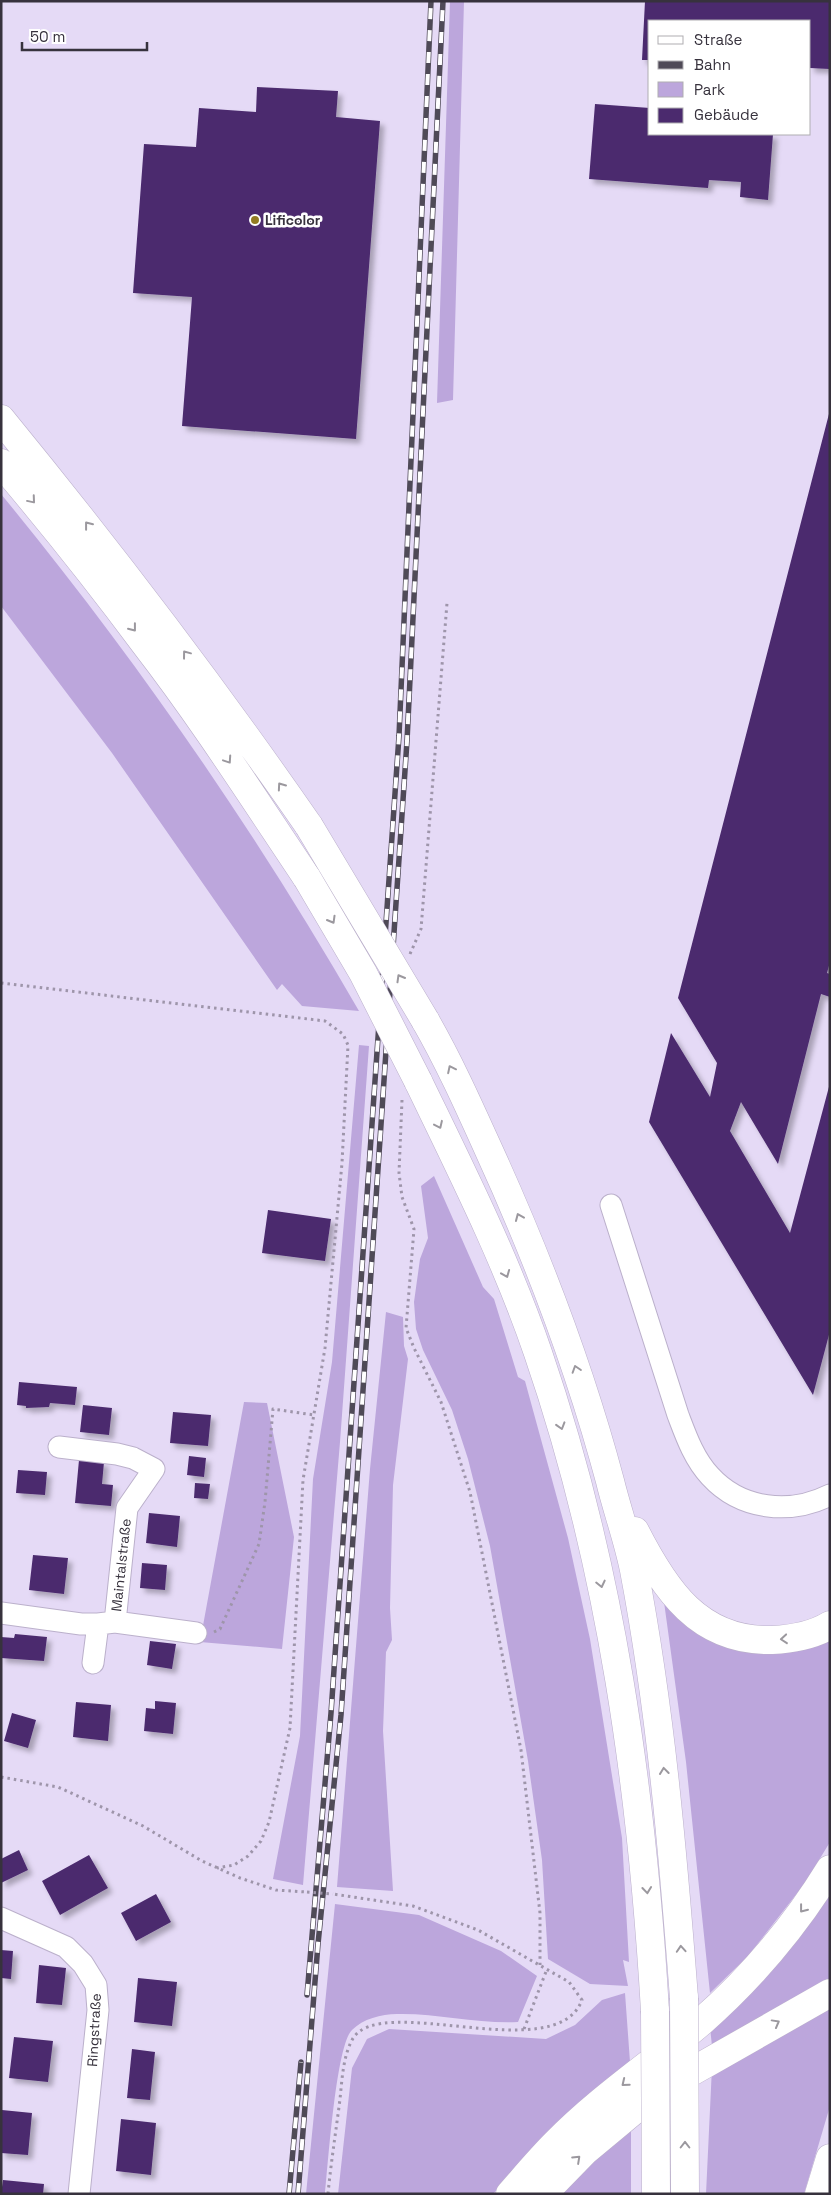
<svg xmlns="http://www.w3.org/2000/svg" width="831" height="2195" font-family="'Space Grotesk',sans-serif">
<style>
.green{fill:#bca6dc}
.building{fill:#4b2a6e;filter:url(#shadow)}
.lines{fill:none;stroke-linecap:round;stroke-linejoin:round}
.minor-casing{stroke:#bbb0cb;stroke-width:23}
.highway-casing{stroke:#bbb0cb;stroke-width:29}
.path{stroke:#9e95aa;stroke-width:3;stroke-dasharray:2.5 4;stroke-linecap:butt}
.minor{stroke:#fff;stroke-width:21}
.highway{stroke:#fff;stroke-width:28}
.rail-casing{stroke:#4f4a57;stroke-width:5.5}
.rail{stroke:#fff;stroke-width:4;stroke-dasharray:11;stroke-linecap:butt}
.highway-bridge-casing{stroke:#bbb0cb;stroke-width:29;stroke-linecap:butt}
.path-bridge{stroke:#9e95aa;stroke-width:3;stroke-dasharray:2.5 4;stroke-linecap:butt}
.highway-bridge{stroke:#fff;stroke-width:28}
.oneway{stroke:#9b989e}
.poi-dot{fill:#937b22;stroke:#fff;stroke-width:2}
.labels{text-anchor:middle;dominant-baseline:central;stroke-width:5;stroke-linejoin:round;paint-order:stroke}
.poi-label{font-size:14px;font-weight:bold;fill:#37323d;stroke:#fff;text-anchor:start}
.street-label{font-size:14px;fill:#37323d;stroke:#fff}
</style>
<defs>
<filter id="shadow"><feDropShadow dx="4.5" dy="4.5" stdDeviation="2.5" flood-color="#0004"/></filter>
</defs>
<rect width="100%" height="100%" fill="#e5daf6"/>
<path class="green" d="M450,1H464L453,400L437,403Z
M1,494C135,657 254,829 359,1011L302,1006L282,984L277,990L112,753L1,606Z
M359,1045L369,1046L340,1442L303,1885L273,1879L300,1736L313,1479L332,1362Z
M434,1176L483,1287L494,1299L518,1377L525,1381L568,1538L590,1639L622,1838L629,1962L623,1960L628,1986L590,1984L548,1959L542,1860L528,1761L490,1546L468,1459L452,1410L423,1350L416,1329L414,1302L420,1259L428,1238L421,1186Z
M386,1312L403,1317L404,1346L408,1359L393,1485L390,1608L392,1640L386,1652L383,1731L393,1891L337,1887L370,1469Z
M244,1402L267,1403L294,1537L282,1649L200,1642Z
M664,1602L675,1615L830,1637V1842L805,1883L770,1928L748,1956L710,1993L686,1762Z
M830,1889V1982L712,2046L710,2027Z
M335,1904L419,1915L501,1951L537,1976L518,2022C478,2024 437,2013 397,2014C381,2014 363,2019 352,2030C336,2045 328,2166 325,2194H306Z
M625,1993L630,2062L546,2134L493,2194H338L352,2068L367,2039L389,2029L546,2039L575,2025L602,2000Z
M830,1998V2106L804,2194H706L712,2067Z
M631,2125V2194H554Z"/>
<path class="building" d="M645,1H830V69L810,68V21H650V60H642Z
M257,87L338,91L336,117L380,121L356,439L182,426L192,297L133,293L144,144L196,147L199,108L256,112Z
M595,104L650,108V134H773L768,200L740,197L741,182L709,180L708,188L589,179Z
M830,410V962L827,973L830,974V997L821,994L778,1164L741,1102L730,1131L790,1233L830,1083V1331L813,1395L649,1122L671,1033L710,1097L717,1063L678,998Z
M268,1210L331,1219L325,1261L262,1253Z
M19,1382L77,1387L75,1405L50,1403L49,1407L26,1408V1406L17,1405Z
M83,1405L112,1408L109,1435L80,1432Z
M173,1412L211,1415L208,1446L170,1443Z
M189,1456L206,1458L204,1477L187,1475Z
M79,1460L104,1462L102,1484L113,1485L111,1506L75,1503Z
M18,1470L47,1472L45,1495L16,1493Z
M195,1483L210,1484L208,1499L194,1498Z
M149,1513L180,1516L177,1547L146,1543Z
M33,1555L68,1558L64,1594L29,1590Z
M142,1563L167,1565L165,1590L140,1588Z
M15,1634L47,1637L44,1661L1,1658V1637L14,1638Z
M150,1641L176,1644L172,1669L147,1665Z
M155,1701L176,1703L173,1734L144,1731L146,1708L155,1709Z
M76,1702L111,1705L108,1741L73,1737Z
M12,1713L36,1720L28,1748L4,1741Z
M19,1850L28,1870L1,1883V1859Z
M89,1855L108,1888L60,1915L42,1881Z
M156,1894L171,1922L136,1941L121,1913Z
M1,1950L13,1951L11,1979L1,1978Z
M39,1965L66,1968L62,2005L36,2003Z
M138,1978L177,1982L172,2026L134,2022Z
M14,2037L53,2041L48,2082L9,2078Z
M132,2049L155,2052L150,2100L127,2098Z
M2,2110L32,2113L28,2155L1,2153Z
M121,2119L156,2123L151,2175L116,2171Z
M3,2180L44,2184L43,2194H1Z"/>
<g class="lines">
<g class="minor-casing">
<path id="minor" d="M611,1205L678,1415C686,1436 694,1459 710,1476C741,1510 790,1515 830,1495
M59,1447L117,1454L133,1458L154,1469L127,1508L115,1622L98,1624
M1,1613L81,1624H98L93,1663
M115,1622L196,1633
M1,1918L66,1947L83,1964L96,1985L98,2010L79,2194"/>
</g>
<g class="highway-casing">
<path id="highway" d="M1,419C109,551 212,686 309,826
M1,463C51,522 99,582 145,644C203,719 254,799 307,878
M425,1020C448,1060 467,1102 486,1144C536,1253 579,1365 610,1481C617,1510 628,1540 634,1570C661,1712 673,1854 684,1998
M418,1081C461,1170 506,1259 538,1353C611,1565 642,1789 655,2011
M635,1531C665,1590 699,1642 772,1640C792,1639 812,1636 830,1625
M510,2194C525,2177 540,2159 556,2143C600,2098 653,2063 701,2022C751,1978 795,1926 830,1869
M543,2194L585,2151L656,2092L830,1993
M819,2194L830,2158"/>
</g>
<path class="path" d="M410,954L421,929L447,603
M1,983L325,1021L343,1034L348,1045L342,1163L325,1348L303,1480L290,1728L269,1822L261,1841L248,1856L234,1865L217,1868
M402,1100L399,1173L402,1197L414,1229L406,1328L414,1348L441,1402L470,1492L521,1750L540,1913V1965
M214,1632L220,1629L259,1544L265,1502L273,1409L314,1415
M1,1777L58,1787L143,1826L202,1861L240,1878L276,1890L307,1892
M524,2029L547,1969
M328,2194C331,2162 336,2131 340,2099C342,2080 343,2057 352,2040C378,1990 556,2069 582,2000L569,1982L478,1930L413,1906L333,1894"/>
<use href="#minor" class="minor"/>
<use href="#highway" class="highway"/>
<g class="rail-casing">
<path id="rail" d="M307,1995L331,1713L399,736L431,1
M289,2194L301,2062
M298,2194L318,1944L341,1715L407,741L443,1"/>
</g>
<use href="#rail" class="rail"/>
<g class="highway-bridge-casing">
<path id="highway-bridge" d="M309,826L425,1020
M307,878L363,973L418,1081
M684,1998L685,2194
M655,2011L656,2194"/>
</g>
<path class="path-bridge" d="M307,1892L333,1894"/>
<use href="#highway-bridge" class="highway-bridge"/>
</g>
<defs><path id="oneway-chevron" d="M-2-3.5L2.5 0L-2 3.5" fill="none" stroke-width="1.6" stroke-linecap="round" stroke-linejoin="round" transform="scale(1.25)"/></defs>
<g class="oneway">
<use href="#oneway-chevron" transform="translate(32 500) rotate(50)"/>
<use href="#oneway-chevron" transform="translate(88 525) rotate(-128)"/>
<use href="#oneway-chevron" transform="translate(133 628) rotate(52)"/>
<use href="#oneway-chevron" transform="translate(186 654) rotate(-127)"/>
<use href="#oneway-chevron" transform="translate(228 760) rotate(56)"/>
<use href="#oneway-chevron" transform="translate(281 786) rotate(-125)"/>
<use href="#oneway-chevron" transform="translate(332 920) rotate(60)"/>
<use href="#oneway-chevron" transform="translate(400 978) rotate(-120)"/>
<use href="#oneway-chevron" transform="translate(451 1069) rotate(-116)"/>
<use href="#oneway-chevron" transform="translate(439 1125) rotate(65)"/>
<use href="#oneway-chevron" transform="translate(519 1217) rotate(-113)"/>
<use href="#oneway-chevron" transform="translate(506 1274) rotate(68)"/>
<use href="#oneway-chevron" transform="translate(576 1369) rotate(-108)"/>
<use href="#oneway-chevron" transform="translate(561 1426) rotate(73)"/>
<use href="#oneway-chevron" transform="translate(601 1584) rotate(77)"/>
<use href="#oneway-chevron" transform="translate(784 1639) rotate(175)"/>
<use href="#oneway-chevron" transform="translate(664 1771) rotate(-97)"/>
<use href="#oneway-chevron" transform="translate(647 1890) rotate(84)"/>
<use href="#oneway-chevron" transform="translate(803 1909) rotate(128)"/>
<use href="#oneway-chevron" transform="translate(681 1949) rotate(-94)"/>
<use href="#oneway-chevron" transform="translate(776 2023) rotate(-29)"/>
<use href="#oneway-chevron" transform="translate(625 2083) rotate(141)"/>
<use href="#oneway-chevron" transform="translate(685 2145) rotate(-90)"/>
<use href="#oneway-chevron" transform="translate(577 2159) rotate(-43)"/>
</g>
<circle class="poi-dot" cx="255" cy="220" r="5"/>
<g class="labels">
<g class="poi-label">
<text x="265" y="220">Lificolor</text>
</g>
<g class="street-label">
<text transform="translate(121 1565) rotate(-84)">Maintalstraße</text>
<text transform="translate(94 2030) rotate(-87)">Ringstraße</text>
</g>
</g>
<rect width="831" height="2195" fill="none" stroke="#37323d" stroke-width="5"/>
<rect x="648" y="20" width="162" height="115" fill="#ffffff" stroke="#afadb1"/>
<rect x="658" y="36" width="25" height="8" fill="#ffffff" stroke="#afadb1"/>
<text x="694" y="45" font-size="15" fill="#37323d">Straße</text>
<rect x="658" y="61" width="25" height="8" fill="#4f4a57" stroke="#afadb1"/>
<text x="694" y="70" font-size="15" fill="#37323d">Bahn</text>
<rect x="658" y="82" width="25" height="15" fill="#bca6dc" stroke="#afadb1"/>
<text x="694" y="95" font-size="15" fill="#37323d">Park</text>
<rect x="658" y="108" width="25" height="15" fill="#4b2a6e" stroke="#afadb1"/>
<text x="694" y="120" font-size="15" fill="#37323d">Gebäude</text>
<path d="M22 42v8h125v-8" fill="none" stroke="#37323d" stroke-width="2.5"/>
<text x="30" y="42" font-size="15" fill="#37323d" stroke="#ffffff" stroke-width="4" paint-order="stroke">50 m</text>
</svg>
